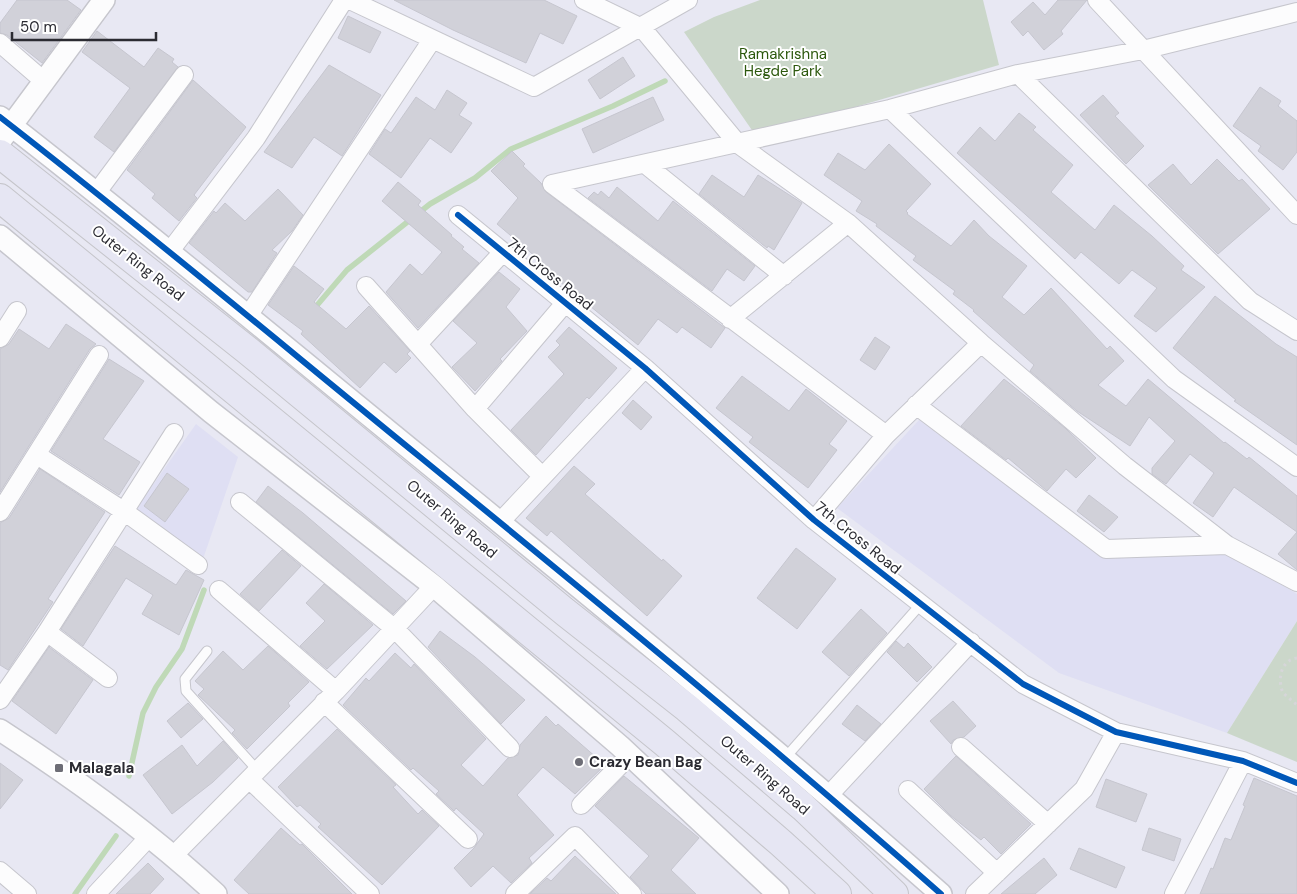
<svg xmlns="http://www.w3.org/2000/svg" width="1297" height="894" font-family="'DM Sans',sans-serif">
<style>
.built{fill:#dfdff3}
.green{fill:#cbd7ca}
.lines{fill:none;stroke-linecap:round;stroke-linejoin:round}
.stream{stroke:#bfd9b7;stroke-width:5.5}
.building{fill:#d1d1d9;stroke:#c6c6cf}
.service-casing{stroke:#c6c6cd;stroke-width:11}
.minor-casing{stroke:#c6c6cd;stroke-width:20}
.tertiary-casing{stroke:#c6c6cd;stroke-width:24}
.trunk-casing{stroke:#c5c5ca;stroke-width:30}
.path{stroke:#d6d6d9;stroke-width:3;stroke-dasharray:2.5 4;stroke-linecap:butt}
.service{stroke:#fcfcfd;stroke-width:9}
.minor{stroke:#fcfcfd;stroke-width:18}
.tertiary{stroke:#fcfcfd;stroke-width:21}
.trunk{stroke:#e6e6f3;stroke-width:28}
.cycleway-casing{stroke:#fff;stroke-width:9}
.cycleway{stroke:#0057b8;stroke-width:6}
.poi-dot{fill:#6d6d76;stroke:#fff;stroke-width:2}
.labels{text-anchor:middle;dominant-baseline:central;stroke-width:4;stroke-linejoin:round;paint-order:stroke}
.park-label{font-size:15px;fill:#2c580d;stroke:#fff}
.street-label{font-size:15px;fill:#2b2b32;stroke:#fff}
.poi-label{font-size:15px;font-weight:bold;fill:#2b2b32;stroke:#fff;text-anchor:start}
</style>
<rect width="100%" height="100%" fill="#e8e8f3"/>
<path class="built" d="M919,420L1103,557L1228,552L1297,594V621L1227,733L1059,673L837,508Z
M196,424L238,457L203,559L133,513Z"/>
<path class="green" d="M760,0H983L999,65L756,136L684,32L714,17Z
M1297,621V762L1227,733Z"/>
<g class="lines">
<path class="stream" d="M313,310L347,270L430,204L475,178L511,149L613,106L665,81
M129,776L143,713L156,687L182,649L204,590
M75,894L116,836"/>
</g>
<path class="building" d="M17,0H67L81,10L42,63L7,35L0,33V23Z
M394,0H544L577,16L563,44L540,33L526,63L453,30Z
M1058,0H1087L1061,31L1063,34L1044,50L1028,31L1023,36L1011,22L1033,2L1045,15Z
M348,16L381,32L370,53L338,38Z
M97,31L144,67L158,48L174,59L172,62L178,67L114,152L94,137L130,88L82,52Z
M623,57L635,76L600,99L588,80Z
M329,65L381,95L342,156L314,137L292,168L264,152Z
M193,80L246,127L194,195L197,198L179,221L152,198L155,194L127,170Z
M1260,87L1281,101L1278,106L1297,121V152L1283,170L1258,151L1261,146L1233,126Z
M447,90L467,103L459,115L472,123L451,153L430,138L401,178L369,154L385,129L391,133L416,97L435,110Z
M1103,95L1119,113L1115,116L1144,146L1126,164L1080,115Z
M653,97L664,120L593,153L582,129Z
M1019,113L1036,127L1033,130L1073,165L1051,192L1095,230L1114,205L1152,236L1184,266L1181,270L1205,287L1156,332L1134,316L1157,288L1132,270L1119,284L1081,252L1075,259L957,153L980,127L995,141Z
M889,144L931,184L906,211L908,213L907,214L951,246L974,220L989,236L1027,266L1002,297L1024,315L1051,288L1107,349L1110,346L1124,361L1098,385L1126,406L1148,379L1224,443L1225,442L1247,459L1249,457L1297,496V532L1234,487L1213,517L1193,503L1214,473L1190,454L1166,484L1152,474V468L1175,441L1149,417L1130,446L1077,411L1030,371L1034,365L973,311L974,310L953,294L955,291L913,260L916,256L876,226L877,224L856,211L862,201L824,175L838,153L865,170Z
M512,151L525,164L523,166L541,183L546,192L725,328L711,348L682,327L677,333L658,319L638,345L548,272L536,257L497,224L518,198L491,171Z
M1217,159L1239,181L1242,179L1270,209L1218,254L1148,185L1173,164L1191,185Z
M712,175L744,197L758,175L802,203L774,250L768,246L767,248L699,194Z
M398,182L421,201L418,205L452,235L451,236L464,247L462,249L479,263L418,328L386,292L410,264L422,275L442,252L382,201Z
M617,187L658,221L673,201L755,266L744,281L727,269L712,291L588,198L594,192L598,195L601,191L609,198Z
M278,189L303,215L292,231L272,250L277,253L252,292H248L189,243L214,211L216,213L225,203L245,221Z
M294,266L324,289L314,302L346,329L369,306L410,351L407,354L411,358L396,373L384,362L360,388L301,334L303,331L268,305Z
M499,272L520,289L506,307L527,331L500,359L502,361L475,391L452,367L477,343L453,321Z
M1215,296L1276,344L1297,357V445L1234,401L1236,400L1173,348Z
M66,324L96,344L90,349L0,492V349L9,344L19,329L49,349Z
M569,327L617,368L589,399L587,397L536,455L511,430L564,374L548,357L560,345L556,341Z
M875,337L890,347L875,370L860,360Z
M109,359L144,381L103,439L140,462L119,495L51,451Z
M742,376L789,411L806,389L847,421L829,444L837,450L808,488L749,442L753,437L716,408Z
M1004,379L1065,428L1096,458L1076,478L1066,469L1047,491L1008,458L1006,460L961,426Z
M633,400L652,417L641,430L622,413Z
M574,466L595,484L585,494L662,561L663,559L682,576L647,616L551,531L547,536L526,518Z
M40,469L105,512L48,599L53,602L8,670L0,665V523L9,518Z
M167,473L189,489L165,522L144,506Z
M268,486L303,513L406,601L393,614L256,502Z
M1089,495L1118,517L1104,532L1077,511Z
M1297,532V570L1278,554Z
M115,546L176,585L186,570L204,580L179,635L142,614L153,595L126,578L83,646L61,629Z
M796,548L836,579L797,629L757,598Z
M282,550L301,566L259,611L240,594Z
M324,584L373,625L327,669L300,646L325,621L306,603Z
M861,609L887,633L849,676L822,652Z
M440,631L475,657L525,700L501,724L428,647Z
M896,641L904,648L908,643L932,667L917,682L887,652Z
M268,646L309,682L288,703L290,706L247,749L232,733L235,730L198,695L204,689L195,681L223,651L243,670Z
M49,647L93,680L56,734L12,701Z
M395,653L411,668L414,664L486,739L461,765L483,786L508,758L518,755L520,745L546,716L556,726L558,724L605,765L575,794L543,767L517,795L554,835L529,858L532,863L511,883L493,866L471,887L454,868L474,848L484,834L456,808L454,811L436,794L439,791L413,768L411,770L343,705L366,678L369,681Z
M953,701L976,726L964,737L953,740L951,744L930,721Z
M188,703L203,719L181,738L167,721Z
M857,705L881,724L865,741L842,724Z
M337,729L396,785L393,787L418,814L422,810L439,826L382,885L318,827L321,824L300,805L297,807L278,787Z
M223,741L238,758L213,782L172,814L143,775L182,745L197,766Z
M956,756L1031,824L1001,854L984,837L981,840L950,815L924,789Z
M0,763L23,780L0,809Z
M624,776L699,838L671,870L696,894H646L630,877L649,856L595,806Z
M1254,778L1297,796V894H1200L1211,868L1213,869L1225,838L1231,840L1245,806L1243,805Z
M1106,779L1147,794L1136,822L1096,807Z
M281,828L300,845L302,844L352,894H249L234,880Z
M1149,828L1181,839L1174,861L1142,850Z
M1079,848L1125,867L1116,888L1070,869Z
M575,856L616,894H530L547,878L551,881Z
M1044,858L1057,875L1035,894H1001Z
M148,863L164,879L150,894H116Z"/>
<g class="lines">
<g class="service-casing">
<path id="service" d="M207,651L185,679L186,691L258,771
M785,758L921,604"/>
</g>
<g class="minor-casing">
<path id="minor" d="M350,0L534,87L688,0
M584,0L642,28L738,144L848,223L981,343L1125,466L1227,545L1297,582
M1097,0L1297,215
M0,43L45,82
M1018,74L1250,301L1297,331
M890,109L1174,379L1297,467
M645,164L784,276
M552,184L890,109L1018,74L1143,50L1297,12
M552,184L886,435
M97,192L184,75
M458,215L645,368L814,520L1023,684L1116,732L1243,761L1297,783
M170,251L256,138L344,0
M366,286L475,409
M248,316L432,40
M730,319L848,223
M0,338L17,311
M418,344L503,252
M916,405L1106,549L1227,545
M37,455L125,512L198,565
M542,476L475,409L566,302
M240,502L395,629L510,748
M0,512L99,355
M814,520L886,435L981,343
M500,522L645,368
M219,590L336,691
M47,632L108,678
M0,700L47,632L174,433
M324,702L468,839
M961,747L1048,824
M249,779L370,894
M908,790L997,873
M829,795L971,642
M581,805L630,755
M174,855L336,691L434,586
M0,871L27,894
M96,894L149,837
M515,894L575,836L632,894
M975,894L1084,789L1116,732
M1174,894L1243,761"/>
</g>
<g class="tertiary-casing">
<path id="tertiary" d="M0,117C142,227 280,343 420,457C595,600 771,744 941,894
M0,141L104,0
M0,236L211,412L434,586L620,746L778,894
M0,730C76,779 150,833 216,894"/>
</g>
<g class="trunk-casing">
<path id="trunk" d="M0,154L247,350L565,612L687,708L803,807L894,894
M0,198L665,743L781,843L837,894"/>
</g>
<path class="path" d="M1297,658C1281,660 1277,679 1283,693L1297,705"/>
<use href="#service" class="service"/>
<use href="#minor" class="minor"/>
<use href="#tertiary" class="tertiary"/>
<use href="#trunk" class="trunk"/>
<g class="cycleway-casing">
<path id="cycleway" d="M0,117C142,227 280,343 420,457C595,600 771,744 941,894
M458,215L645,368L814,520L1023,684L1116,732L1243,761L1297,783"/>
</g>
<use href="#cycleway" class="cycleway"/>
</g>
<g class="poi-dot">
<circle cx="579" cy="762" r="5"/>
<rect x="54" y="763" width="10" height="10" rx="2.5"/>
</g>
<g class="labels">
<g class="park-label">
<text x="783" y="54">Ramakrishna<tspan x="783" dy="17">Hegde Park</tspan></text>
</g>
<g class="street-label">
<text transform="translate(138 263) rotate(38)">Outer Ring Road</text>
<text transform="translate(550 274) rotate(39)">7th Cross Road</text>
<text transform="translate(452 519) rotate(40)">Outer Ring Road</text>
<text transform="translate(858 538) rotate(39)">7th Cross Road</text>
<text transform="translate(765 775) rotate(41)">Outer Ring Road</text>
</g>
<g class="poi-label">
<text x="589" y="762">Crazy Bean Bag</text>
<text x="69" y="768">Malagala</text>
</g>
</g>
<path d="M12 32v8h144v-8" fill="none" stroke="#2b2b32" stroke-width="2.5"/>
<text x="20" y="32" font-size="15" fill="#2b2b32" stroke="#ffffff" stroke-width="4" paint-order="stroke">50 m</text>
</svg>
